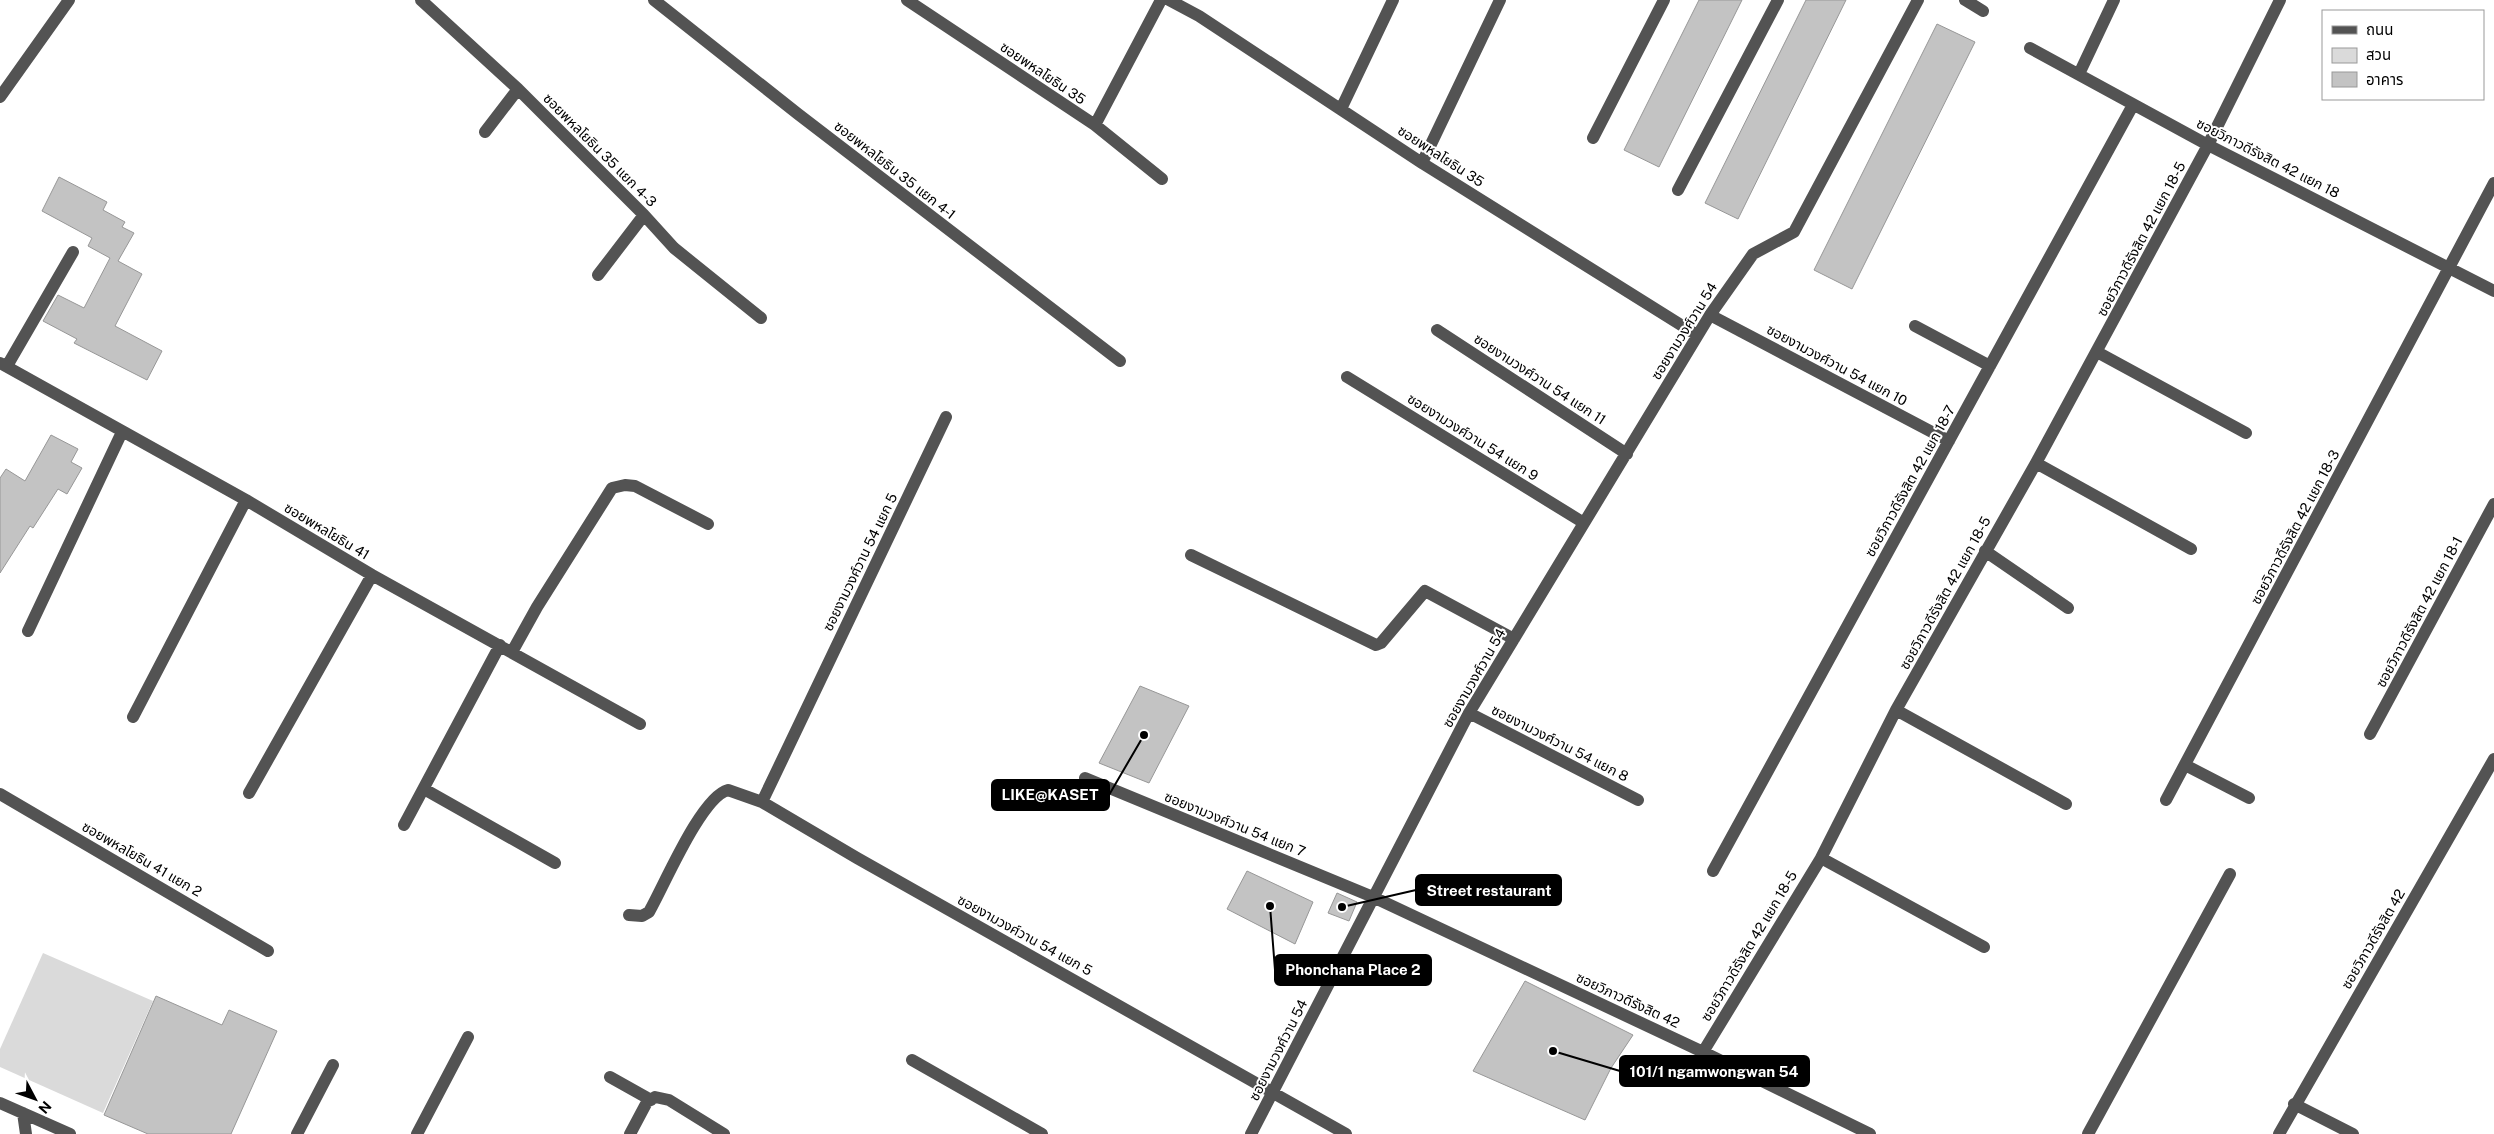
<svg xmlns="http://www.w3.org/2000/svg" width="2494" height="1134" font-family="'Public Sans','Noto Sans Thai',sans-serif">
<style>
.green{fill:#dadada}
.building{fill:#c3c3c3;stroke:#979797}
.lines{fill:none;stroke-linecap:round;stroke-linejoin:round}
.minor{stroke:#535353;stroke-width:12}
.labels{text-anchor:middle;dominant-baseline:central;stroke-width:4;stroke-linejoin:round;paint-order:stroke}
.street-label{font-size:14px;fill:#000;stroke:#fff}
.leader{fill:none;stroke:#000;stroke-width:2}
.callout-dot{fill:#000;stroke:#fff;stroke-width:2}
.callout{fill:#000;stroke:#000;stroke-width:2}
.callout-label{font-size:15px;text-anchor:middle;font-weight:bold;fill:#fff}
</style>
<rect width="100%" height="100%" fill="#fff"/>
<path class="green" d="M43,953L153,1001L103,1113L0,1067V1049Z"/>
<path class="building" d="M1699,0H1742L1659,167L1624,150Z
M1806,0H1846L1738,219L1705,203Z
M1937,24L1975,42L1852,289L1814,270Z
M59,177L107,202L103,210L125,222L122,227L134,233L118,261L142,274L115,326L162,351L147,380L74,343L77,339L43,321L58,295L84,308L110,258L88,246L92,238L42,211Z
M51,435L78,449L71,462L82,468L67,494L58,489L33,528L30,526L0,573V478L6,469L25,481Z
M1140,686L1189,706L1149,783L1099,763Z
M1247,871L1313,902L1295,944L1227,909Z
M1337,893L1357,902L1349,921L1328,913Z
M1525,981L1633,1035L1611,1068L1585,1120L1473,1071Z
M156,996L222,1025L229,1010L277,1031L231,1134H148L104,1115Z"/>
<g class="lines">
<path class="minor" d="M421,0L518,89L644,215L674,248L761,318
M654,0L798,114L1120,361
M907,0L1095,125L1161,0
M1169,0L1199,16L1422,163L1697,335
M1965,0L1983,11
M2030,48L2208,145L2494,291
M2079,74L2114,0
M0,97L69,0
M1341,109L1393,0
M1095,125L1162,179
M485,132L518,89
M1593,138L1664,0
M1422,163L1500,0
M1678,190L1778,0
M598,275L644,215
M1710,315L1949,441
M1915,326L1990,366
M1437,330L1627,454
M2097,352L2246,433
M0,363L246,500L372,575L640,724
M7,366L73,252
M1347,377L1584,523
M2036,463L2191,549
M1985,551L2068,608
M1191,555L1376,645L1381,643L1425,591L1514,639
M28,631L122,432
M512,652L537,607L612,488L625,485L635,486L708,524
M1896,710L2066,804
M1469,713L1638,800
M133,717L246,500
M2370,734L2494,504
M2185,765L2249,798
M1085,778L1373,897L1703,1052L1870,1134
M424,789L555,863
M249,793L372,575
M0,794L268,951
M2166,800L2494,183
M762,802L946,417
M404,825L500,645
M1821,858L1984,947
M1713,871L2133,105
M629,915L642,916L649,912C664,886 701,797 728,790L762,802L857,858L1346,1134
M1703,1052L1821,858L1896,710L2036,463L2208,145L2280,0
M912,1060L1042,1134
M610,1077L651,1100
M0,1103L70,1134
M2294,1104L2353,1134
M23,1113L26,1134
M297,1134L333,1065
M417,1134L468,1037
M630,1134L647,1102L655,1097L669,1100L724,1134
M1251,1134L1469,713L1710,315L1753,254L1794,232L1918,0
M2088,1134L2230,874
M2279,1134L2494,759"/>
</g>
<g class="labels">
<g class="street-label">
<text transform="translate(1043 73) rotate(34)">ซอยพหลโยธิน 35</text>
<text transform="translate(600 150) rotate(45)">ซอยพหลโยธิน 35 แยก 4-3</text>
<text transform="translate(1441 156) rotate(33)">ซอยพหลโยธิน 35</text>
<text transform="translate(2268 158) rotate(27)">ซอยวิภาวดีรังสิต 42 แยก 18</text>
<text transform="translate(895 170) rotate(38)">ซอยพหลโยธิน 35 แยก 4-1</text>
<text transform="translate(2141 239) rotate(-62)">ซอยวิภาวดีรังสิต 42 แยก 18-5</text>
<text transform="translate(1684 331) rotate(-58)">ซอยงามวงศ์วาน 54</text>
<text transform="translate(1837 365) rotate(28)">ซอยงามวงศ์วาน 54 แยก 10</text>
<text transform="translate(1540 379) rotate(33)">ซอยงามวงศ์วาน 54 แยก 11</text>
<text transform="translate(1473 437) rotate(32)">ซอยงามวงศ์วาน 54 แยก 9</text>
<text transform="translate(1910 481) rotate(-61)">ซอยวิภาวดีรังสิต 42 แยก 18-7</text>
<text transform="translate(2295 527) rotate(-62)">ซอยวิภาวดีรังสิต 42 แยก 18-3</text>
<text transform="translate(327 531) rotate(31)">ซอยพหลโยธิน 41</text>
<text transform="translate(860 562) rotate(-64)">ซอยงามวงศ์วาน 54 แยก 5</text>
<text transform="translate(1945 593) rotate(-61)">ซอยวิภาวดีรังสิต 42 แยก 18-5</text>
<text transform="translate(2419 612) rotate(-62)">ซอยวิภาวดีรังสิต 42 แยก 18-1</text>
<text transform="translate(1474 678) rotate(-60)">ซอยงามวงศ์วาน 54</text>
<text transform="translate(1560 743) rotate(27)">ซอยงามวงศ์วาน 54 แยก 8</text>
<text transform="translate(1235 824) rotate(22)">ซอยงามวงศ์วาน 54 แยก 7</text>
<text transform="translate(142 859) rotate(30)">ซอยพหลโยธิน 41 แยก 2</text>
<text transform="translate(1025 935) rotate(29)">ซอยงามวงศ์วาน 54 แยก 5</text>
<text transform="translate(2373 939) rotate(-60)">ซอยวิภาวดีรังสิต 42</text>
<text transform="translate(1749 946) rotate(-59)">ซอยวิภาวดีรังสิต 42 แยก 18-5</text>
<text transform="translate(1628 1000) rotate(25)">ซอยวิภาวดีรังสิต 42</text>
<text transform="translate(1278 1050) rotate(-63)">ซอยงามวงศ์วาน 54</text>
</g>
</g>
<path class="leader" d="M1144 735L1109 795M1342 907L1416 890M1270 906L1275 970M1553 1051L1620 1071"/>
<g class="callout-dot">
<circle cx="1144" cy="735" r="5"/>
<circle cx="1342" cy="907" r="5"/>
<circle cx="1270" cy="906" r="5"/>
<circle cx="1553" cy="1051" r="5"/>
</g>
<g class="callout">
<rect x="992" y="780" width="117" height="30" rx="5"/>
<rect x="1416" y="875" width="145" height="30" rx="5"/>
<rect x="1275" y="955" width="156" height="30" rx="5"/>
<rect x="1620" y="1056" width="189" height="30" rx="5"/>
</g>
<g class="callout-label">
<text x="1050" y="800">LIKE@KASET</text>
<text x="1489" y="896">Street restaurant</text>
<text x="1353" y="975">Phonchana Place 2</text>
<text x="1714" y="1077">101/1 ngamwongwan 54</text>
</g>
<rect x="2322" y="10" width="162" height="90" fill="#ffffff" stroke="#999999"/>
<rect x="2332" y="26" width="25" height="8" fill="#535353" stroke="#999999"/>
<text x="2366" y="35" font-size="15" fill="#000000">ถนน</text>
<rect x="2332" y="48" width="25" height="15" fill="#dadada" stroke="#999999"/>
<text x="2366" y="60" font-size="15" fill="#000000">สวน</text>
<rect x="2332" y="72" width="25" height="15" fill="#c3c3c3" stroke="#999999"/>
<text x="2366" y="85" font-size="15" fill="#000000">อาคาร</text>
<g transform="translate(35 1099) rotate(131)" stroke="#ffffff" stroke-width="4" paint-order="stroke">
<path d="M0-4L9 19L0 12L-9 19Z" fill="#000000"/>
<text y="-8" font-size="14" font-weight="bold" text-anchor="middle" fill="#000000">N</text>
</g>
</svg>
